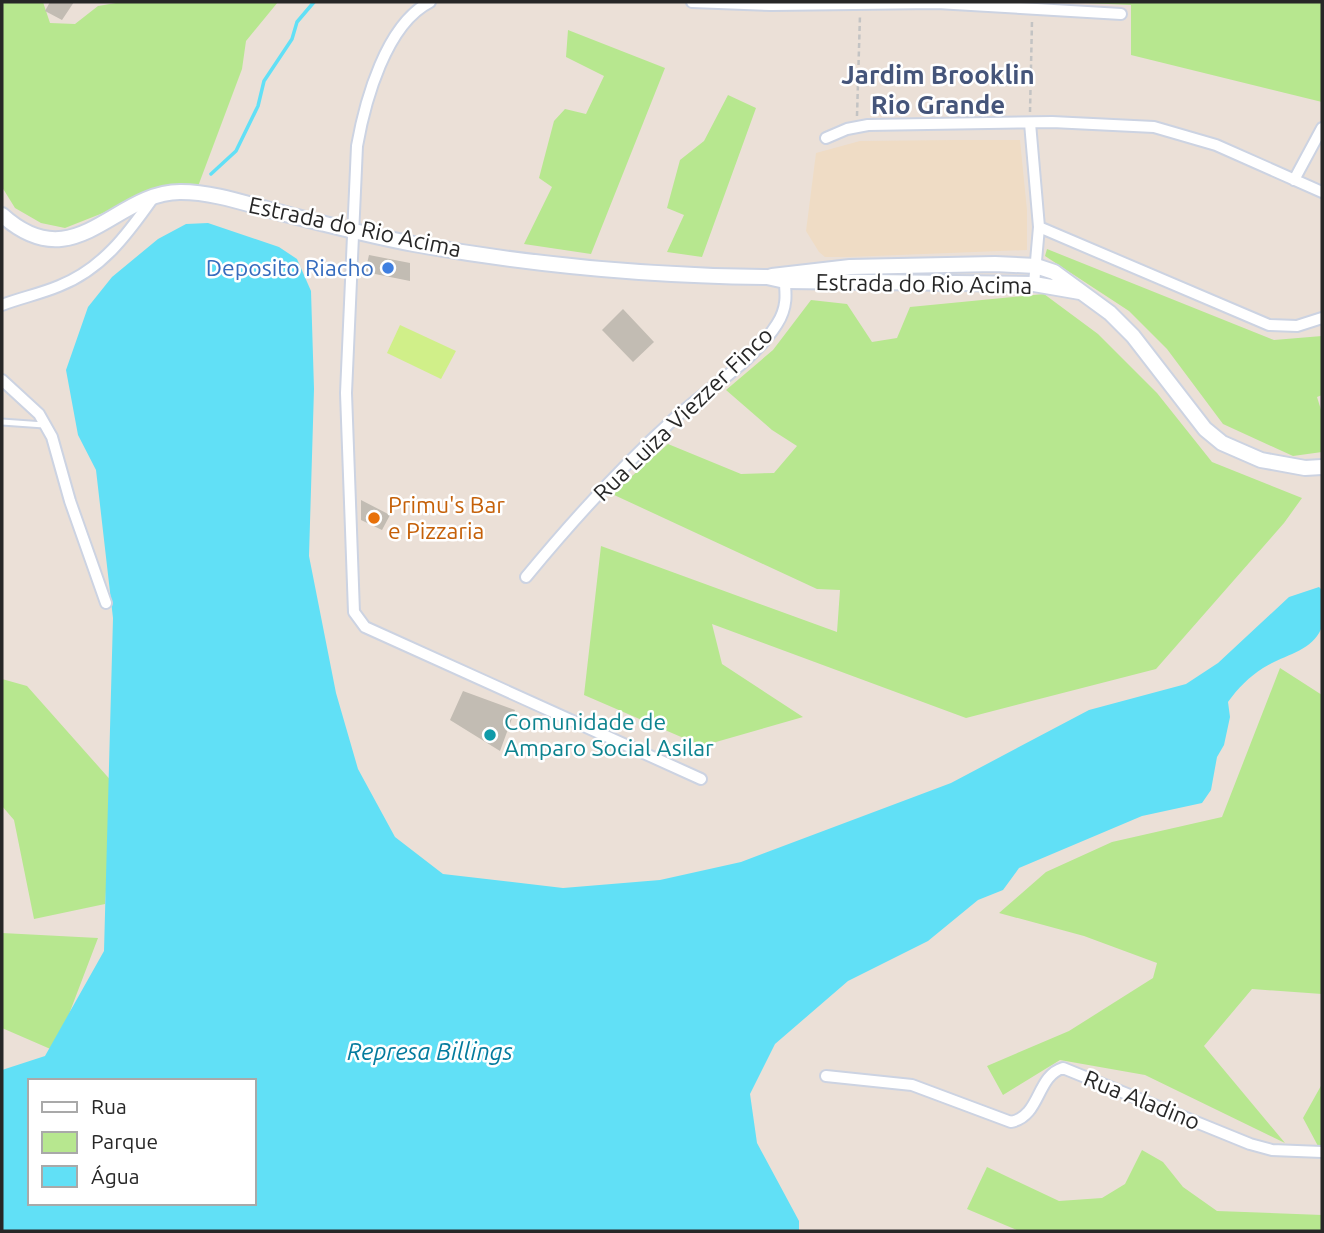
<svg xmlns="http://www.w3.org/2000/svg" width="1324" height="1233" font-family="Ubuntu,sans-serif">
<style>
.education{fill:#efdcc5}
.green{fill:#b7e78f}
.pitch{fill:#d0ef89}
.water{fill:#61e0f6;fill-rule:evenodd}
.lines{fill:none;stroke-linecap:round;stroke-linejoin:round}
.stream{stroke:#61e0f6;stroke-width:3.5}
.building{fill:#c2bcb3}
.service-casing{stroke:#ccd3e2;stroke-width:9}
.minor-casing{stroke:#ccd3e2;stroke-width:14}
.secondary-casing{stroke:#ccd3e2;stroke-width:18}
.path{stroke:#c3c3c3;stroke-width:2.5;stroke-dasharray:5 3.5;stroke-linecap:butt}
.service{stroke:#fff;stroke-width:5}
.minor{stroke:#fff;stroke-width:10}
.secondary{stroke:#fff;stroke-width:14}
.shop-dot{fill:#3f7fe0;stroke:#fff;stroke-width:2.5}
.food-dot{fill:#e8710a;stroke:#fff;stroke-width:2.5}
.culture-dot{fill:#0f9aa8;stroke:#fff;stroke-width:2.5}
.labels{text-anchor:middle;stroke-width:5;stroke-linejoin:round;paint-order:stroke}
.street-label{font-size:23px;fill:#272727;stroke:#fff}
.shop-label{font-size:23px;fill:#366cbe;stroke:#fff;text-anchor:end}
.food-label{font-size:23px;fill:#c56008;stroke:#fff;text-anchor:start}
.culture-label{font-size:23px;fill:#0d838f;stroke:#fff;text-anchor:start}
.water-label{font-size:24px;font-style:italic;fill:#047b9e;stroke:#fff}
.quarter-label{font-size:26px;font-weight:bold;fill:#45557a;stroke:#fff}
</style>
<rect width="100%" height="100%" fill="#ebe0d7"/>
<path class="education" d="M 955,140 L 1020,140 L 1027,210 L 1027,250 L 848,257 L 825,257 L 819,252 L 806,231 L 816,153 L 860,141 Z"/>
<path class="green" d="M 2,2 L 43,2 L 50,23 L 75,24 L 98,6 L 122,2 L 278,2 L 246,41 L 242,69 L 197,189 L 151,194 L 65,228 L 41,223 L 15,208 L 2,187 Z
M 1063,2 L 1322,2 L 1322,102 L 1131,55 L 1131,5 Z
M 568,30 L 665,68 L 591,254 L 524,244 L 552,187 L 539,178 L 554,121 L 565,109 L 586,114 L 604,76 L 566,57 Z
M 728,95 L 756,108 L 702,257 L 667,252 L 684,215 L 667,208 L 680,160 L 704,141 Z
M 1047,249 L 1274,340 L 1322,336 L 1322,395 L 1317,397 L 1322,413 L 1322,452 L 1293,456 L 1223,424 L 1167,349 L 1129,311 L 1045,256 Z
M 1044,294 L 1098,334 L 1157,393 L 1212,462 L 1302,498 L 1284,523 L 1156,669 L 966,718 L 712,624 L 722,664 L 803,717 L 702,746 L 584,695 L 601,546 L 837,632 L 840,590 L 817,589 L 612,494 L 668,444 L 741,474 L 774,473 L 797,446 L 772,430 L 726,390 L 773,350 L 811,300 L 847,304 L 872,342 L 897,338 L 910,307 Z
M 1280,668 L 1322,695 L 1322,994 L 1252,989 L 1204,1046 L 1285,1143 L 1145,1075 L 1060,1060 L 1003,1095 L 987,1066 L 1069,1031 L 1153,978 L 1157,963 L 1084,936 L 999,913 L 1046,872 L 1112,842 L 1222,817 Z
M 2,679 L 27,686 L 114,784 L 105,904 L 34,919 L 14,820 L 2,806 Z
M 2,933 L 98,938 L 55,1051 L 2,1028 Z
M 1322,1084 L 1322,1146 L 1318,1146 L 1303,1118 Z
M 1142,1150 L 1163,1162 L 1183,1187 L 1217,1211 L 1322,1215 L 1322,1231 L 1019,1231 L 967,1209 L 987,1167 L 1059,1201 L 1102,1198 L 1125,1184 Z"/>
<path class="pitch" d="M 400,325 L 456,351 L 441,379 L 387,353 Z"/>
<path class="water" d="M 208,223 L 279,247 L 297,259 L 311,291 L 314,389 L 309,556 L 336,693 L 358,769 L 395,837 L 443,874 L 563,888 L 660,880 L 741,862 L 951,783 L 1089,710 L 1186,684 L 1218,663 L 1289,597 L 1319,587 L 1322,590 C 1322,601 1324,619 1321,629 C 1311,652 1283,655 1263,668 C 1249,677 1238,688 1228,702 L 1230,717 L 1224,745 L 1217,757 L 1211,790 L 1202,803 L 1142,816 L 1019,868 L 1003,890 L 978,900 L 928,941 L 848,981 L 775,1044 L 750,1094 L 757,1143 L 799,1221 L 799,1231 L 2,1231 L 2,1070 L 45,1056 L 104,951 L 113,618 L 96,470 L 78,435 L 66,370 L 88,307 L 112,277 L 158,239 L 186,224 ZM 30,1081 L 254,1081 L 254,1203 L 30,1203 Z"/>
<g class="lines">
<path class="stream" d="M 211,174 L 236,151 L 258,106 L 264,81 L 292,39 L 297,22 L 314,2"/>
</g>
<path class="building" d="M 50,2 L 74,2 L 62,20 L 45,11 Z
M 369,255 L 410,263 L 410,281 L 365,272 Z
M 623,309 L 654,342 L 633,362 L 602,330 Z
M 361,500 L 390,515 L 382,530 L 361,520 Z
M 463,691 L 515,710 L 500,751 L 450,720 Z"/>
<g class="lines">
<g class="service-casing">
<path id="service" d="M 2,422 L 44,425"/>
</g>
<g class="minor-casing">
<path id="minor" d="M 430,2 C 386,24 365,101 357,146 L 346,393 L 354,612 L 365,627 L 701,779
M 692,2 L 771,5 L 937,3 L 1121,14
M 1030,123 L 1039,227 L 1034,284
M 826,138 L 847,129 L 868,125 L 1052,122 L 1154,127 L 1216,145 L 1322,192
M 1294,180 L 1322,128
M 1039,227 L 1269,325 L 1297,326 L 1322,318
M 2,305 C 20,298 40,294 59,286 C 102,269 127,235 153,198
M 2,380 L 39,414 L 52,437 L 70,501 L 106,603
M 526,577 C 573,520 621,467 675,418 C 708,388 753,362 777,324 C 788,307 786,293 784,274
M 826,1076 L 912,1085 L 1011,1122 C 1041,1116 1036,1076 1063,1068 L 1250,1144 L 1272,1150 L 1322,1152"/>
</g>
<g class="secondary-casing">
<path id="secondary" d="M 2,215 C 75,281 115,191 181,192 C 211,192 241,202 270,210 C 317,222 366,235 414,244 C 531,265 649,276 767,277 L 785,281 L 1034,284 L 1080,292
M 772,276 L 850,267 L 995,264 L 1036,266 L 1054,272 L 1110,313 L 1133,336 L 1205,429 L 1222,443 L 1261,460 L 1305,468 L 1322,467"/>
</g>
<path class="path" d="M 1030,112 L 1032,21
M 857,116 L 860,15"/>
<use href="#service" class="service"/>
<use href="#minor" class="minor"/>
<use href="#secondary" class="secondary"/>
</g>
<circle class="shop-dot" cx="388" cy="268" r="7"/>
<circle class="food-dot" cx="374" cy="518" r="7"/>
<circle class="culture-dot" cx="490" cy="735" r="7"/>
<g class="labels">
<g class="street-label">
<text transform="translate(355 227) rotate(12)" y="8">Estrada do Rio Acima</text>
<text transform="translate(924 284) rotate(1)" y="8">Estrada do Rio Acima</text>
<text transform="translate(683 414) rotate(-44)" y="8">Rua Luiza Viezzer Finco</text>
<text transform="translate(1142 1100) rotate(22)" y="8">Rua Aladino</text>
</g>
<g class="shop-label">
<text x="374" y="276">Deposito Riacho</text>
</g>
<g class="food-label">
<text x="388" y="513">Primu's Bar<tspan x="388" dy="26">e Pizzaria</tspan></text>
</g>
<g class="culture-label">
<text x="504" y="730">Comunidade de<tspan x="504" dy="26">Amparo Social Asilar</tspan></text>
</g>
<g class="water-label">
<text x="430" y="1060">Represa Billings</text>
</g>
<g class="quarter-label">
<text x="938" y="84">Jardim Brooklin<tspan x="938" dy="30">Rio Grande</tspan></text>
</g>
</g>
<rect width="1324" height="1233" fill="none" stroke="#272727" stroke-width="7"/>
<rect x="28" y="1079" width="228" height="126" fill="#ffffff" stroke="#a9a9a9" stroke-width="2"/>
<rect x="42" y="1102" width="35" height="10" fill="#ffffff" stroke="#a9a9a9" stroke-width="2"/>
<text x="91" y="1114" font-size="21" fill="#272727">Rua</text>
<rect x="42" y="1132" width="35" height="21" fill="#b7e78f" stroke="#a9a9a9" stroke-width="2"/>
<text x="91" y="1149" font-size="21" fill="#272727">Parque</text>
<rect x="42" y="1166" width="35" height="21" fill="#61e0f6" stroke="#a9a9a9" stroke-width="2"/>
<text x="91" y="1184" font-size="21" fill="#272727">Água</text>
</svg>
